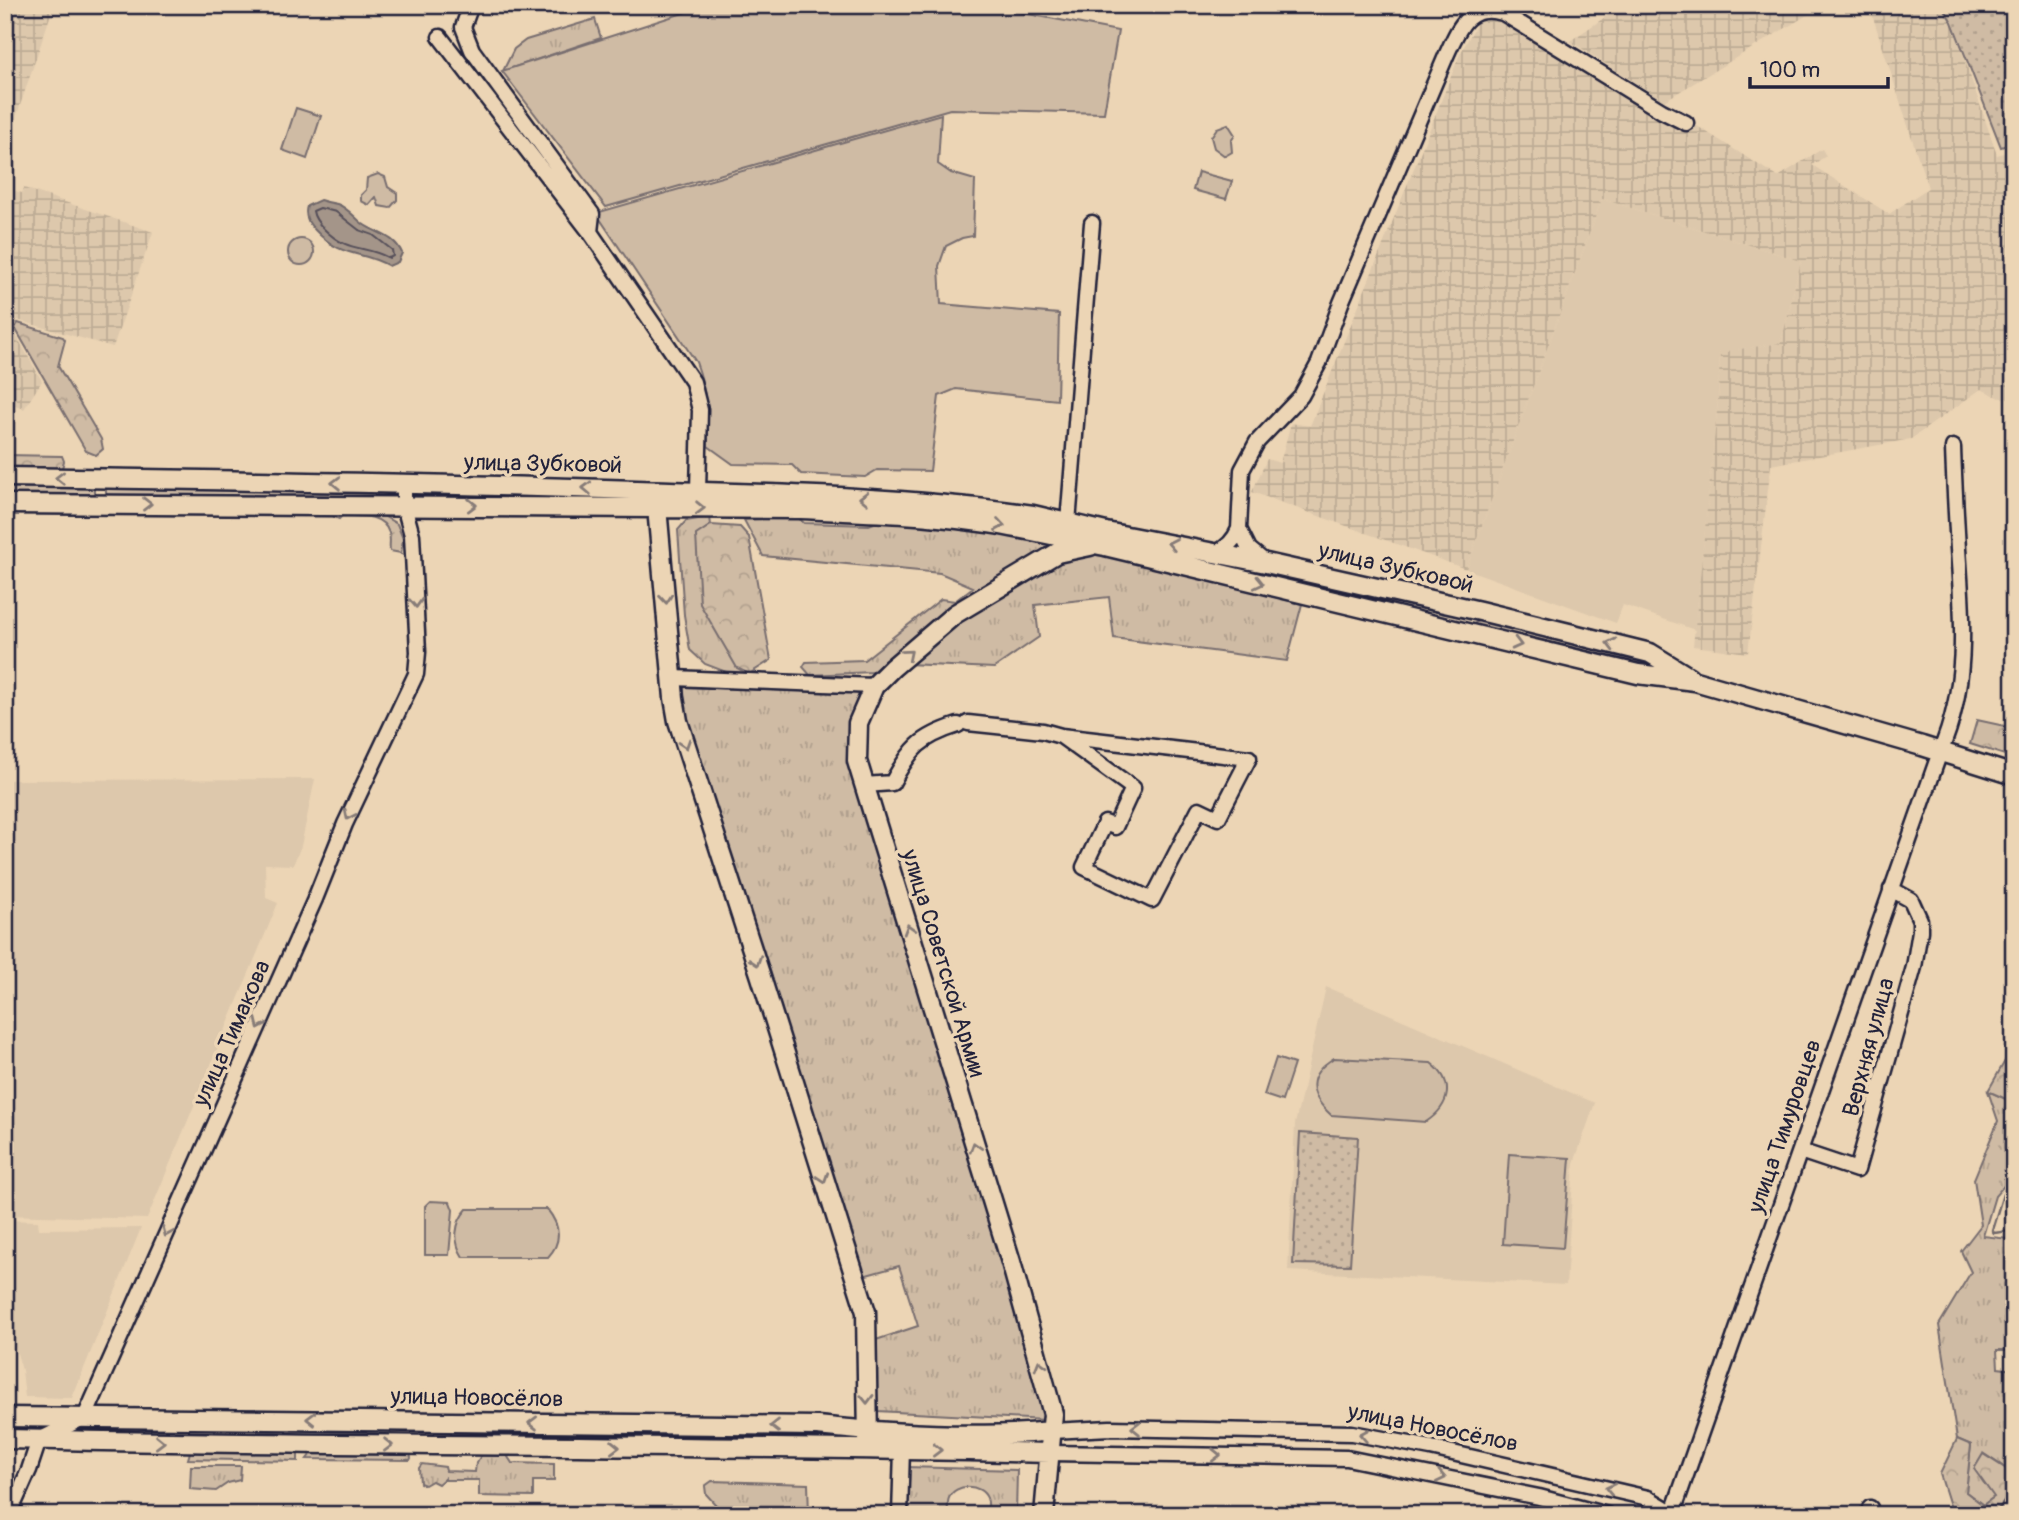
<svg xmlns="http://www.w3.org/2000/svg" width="2019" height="1520" font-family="Pangolin,sans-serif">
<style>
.built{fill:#ddc8ac}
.industrial{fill:url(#industrial-grid)}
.grass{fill:url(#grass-tufts);stroke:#786e70;stroke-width:2}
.forest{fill:url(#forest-crowns);stroke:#786e70;stroke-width:2}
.park{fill:#cfbba4;stroke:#786e70;stroke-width:2}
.garden{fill:url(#garden-dots);stroke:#786e70;stroke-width:2}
.water{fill:#a49589;stroke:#70676a;stroke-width:2}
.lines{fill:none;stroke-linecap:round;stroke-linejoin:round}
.shore{stroke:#56505a;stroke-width:2}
.stream{stroke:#70676a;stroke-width:2.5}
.minor-casing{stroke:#22223b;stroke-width:19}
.major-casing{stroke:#22223b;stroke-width:23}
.minor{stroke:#ecd5b5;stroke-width:14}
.major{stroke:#ecd5b5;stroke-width:18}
.oneway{stroke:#877c78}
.labels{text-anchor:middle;stroke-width:7;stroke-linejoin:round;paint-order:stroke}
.street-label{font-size:23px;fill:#22223b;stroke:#ecd5b5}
</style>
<defs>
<pattern id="industrial-grid" width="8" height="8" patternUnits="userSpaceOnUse" patternTransform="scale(1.75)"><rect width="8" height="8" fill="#ddc8ac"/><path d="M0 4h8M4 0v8" fill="none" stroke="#bdac95"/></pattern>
<pattern id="grass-tufts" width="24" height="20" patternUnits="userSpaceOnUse" patternTransform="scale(1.75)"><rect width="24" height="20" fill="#cfbba4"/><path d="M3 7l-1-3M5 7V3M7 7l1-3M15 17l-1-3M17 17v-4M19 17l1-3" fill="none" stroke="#b1a08e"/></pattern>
<pattern id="forest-crowns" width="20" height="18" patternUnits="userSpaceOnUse" patternTransform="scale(1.75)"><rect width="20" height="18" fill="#cfbba4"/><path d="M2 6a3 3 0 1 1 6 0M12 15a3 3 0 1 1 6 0" fill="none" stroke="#b1a08e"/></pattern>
<pattern id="garden-dots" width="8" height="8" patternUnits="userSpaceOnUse" patternTransform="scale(1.75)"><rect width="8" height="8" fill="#cfbba4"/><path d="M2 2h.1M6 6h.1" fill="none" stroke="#b1a08e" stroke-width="1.8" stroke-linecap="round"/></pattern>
</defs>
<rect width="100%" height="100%" fill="#ecd5b5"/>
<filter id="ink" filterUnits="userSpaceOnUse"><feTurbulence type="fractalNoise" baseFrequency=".0143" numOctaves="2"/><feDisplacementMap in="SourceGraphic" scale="14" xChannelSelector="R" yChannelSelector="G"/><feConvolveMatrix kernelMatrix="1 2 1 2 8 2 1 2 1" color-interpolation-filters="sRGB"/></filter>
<g filter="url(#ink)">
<path class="built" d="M 1602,199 L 1801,261 L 1781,343 L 1720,353 L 1718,401 L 1695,630 L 1623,605 L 1616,623 L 1466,569 Z
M 315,779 L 301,846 L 293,865 L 265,864 L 266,898 L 278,903 L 147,1219 L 5,1215 L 5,780 Z
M 1326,987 L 1595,1103 L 1574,1163 L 1566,1285 L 1288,1271 L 1295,1124 Z
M 5,1220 L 38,1221 L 39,1229 L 141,1228 L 72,1398 L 25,1397 L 22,1370 L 13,1340 L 13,1332 L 9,1332 L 9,1312 L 5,1312 Z"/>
<path class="industrial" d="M 5,5 L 54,5 L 5,150 Z
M 1487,5 L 1521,5 L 1518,13 L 1778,177 L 1822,149 L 1826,156 L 1812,165 L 1889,214 L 1928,188 L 1869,5 L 1941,5 L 1952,22 L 1997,155 L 2014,150 L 2014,398 L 2000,398 L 1981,389 L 1911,439 L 1771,465 L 1748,653 L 1693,646 L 1718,401 L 1720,352 L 1781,343 L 1801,261 L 1602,199 L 1466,569 L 1252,492 L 1267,459 L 1280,463 L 1291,423 L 1310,426 L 1460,54 Z
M 1623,5 L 1824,5 L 1664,101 L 1570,41 Z
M 5,188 L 22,193 L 24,188 L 153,232 L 113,347 L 17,320 L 17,323 L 11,326 L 42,381 L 24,409 L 15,405 L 5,424 Z"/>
<path class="grass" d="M 595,19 L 601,38 L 503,71 L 514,49 L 526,40 Z
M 5,481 L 94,485 L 94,496 L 5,499 Z
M 106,486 L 377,490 L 377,499 L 106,496 Z
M 422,492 L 620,497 L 620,500 L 418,499 Z
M 378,513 L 397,524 L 403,539 L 401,553 L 390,551 C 389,545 391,539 389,533 C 383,513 359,516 342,516 L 339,519 L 334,517 L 335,514 Z
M 710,517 L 711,525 L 696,536 L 737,667 L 749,674 L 726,672 L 705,664 L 690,650 L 684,615 L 678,530 L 686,521 Z
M 797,517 L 804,523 L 869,525 L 882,520 L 1033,536 L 1053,548 L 950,609 L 872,672 L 810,675 L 803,667 L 806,662 L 864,660 L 941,599 L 955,601 L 973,587 L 940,573 L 763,556 L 744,520 Z
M 1097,551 L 1302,604 L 1287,661 L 1114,638 L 1109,597 L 1035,605 L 1039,637 L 994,668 L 908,664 L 959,621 L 1060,561 Z
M 1482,618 L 1640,659 L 1639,666 L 1479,631 L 1475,623 Z
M 682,687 L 863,693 L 851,721 L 1049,1413 L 1047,1420 L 877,1411 L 876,1340 L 918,1326 L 899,1266 L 863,1276 L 682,716 Z
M 1988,1091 L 2006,1099 L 2014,1091 L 2014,1174 L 1995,1196 L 1983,1236 L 2008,1239 L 2014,1234 L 2014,1350 L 1997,1350 L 1998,1368 L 2014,1370 L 2014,1396 L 2011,1402 C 2017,1417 2016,1437 2009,1451 L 2014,1468 L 2010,1471 L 1984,1454 L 1994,1497 L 1983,1505 L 1966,1492 L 1971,1445 L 1957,1439 L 1939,1325 L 1971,1272 L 1961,1251 L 1981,1225 L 1974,1179 L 1998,1121 Z
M 96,1427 L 804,1434 L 803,1444 L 97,1435 Z
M 191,1449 L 294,1451 L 298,1455 L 298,1461 L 188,1459 Z
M 314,1450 L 410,1452 L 411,1458 L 410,1460 L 307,1459 Z
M 485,1450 L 504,1451 L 512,1463 L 554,1464 L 554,1481 L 533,1481 L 533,1497 L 479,1496 L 479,1480 L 445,1480 L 445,1478 L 438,1484 L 432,1481 L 425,1485 L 420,1483 L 419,1468 L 422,1464 L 445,1467 L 446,1471 L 475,1472 L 476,1463 Z
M 191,1466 L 241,1466 L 240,1480 L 228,1483 L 216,1491 L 190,1489 Z
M 906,1467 L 1017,1470 L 1016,1515 L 988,1515 C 988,1509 989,1503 987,1498 C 981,1483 955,1483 949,1498 C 947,1502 948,1510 948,1515 L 905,1515 Z
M 712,1481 L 808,1484 L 809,1515 L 725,1515 L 706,1494 L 705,1486 Z"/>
<path class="forest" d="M 18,323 L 63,337 L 65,340 L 58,366 L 101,439 L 103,449 L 96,455 L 86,451 L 15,328 Z
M 5,455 L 62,456 L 64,461 L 62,468 L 5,468 Z
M 711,525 L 740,527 L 749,537 L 771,660 L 749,674 L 737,668 L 700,604 L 696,535 Z
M 1977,720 L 2014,728 L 2014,758 L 1970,744 Z
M 2014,1045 L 2014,1091 L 2006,1099 L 1988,1091 Z
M 1957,1439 L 1971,1445 L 1966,1492 L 1983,1505 L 1994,1497 L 1974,1469 L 1983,1454 L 2014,1474 L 2014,1515 L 1953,1515 L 1940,1474 Z"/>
<path class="park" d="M 708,5 L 981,5 L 1118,31 L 1104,113 L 950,109 L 606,207 L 502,71 Z
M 296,108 L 321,116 L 307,159 L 282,150 Z
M 941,114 L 938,164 L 951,173 L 975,180 L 973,236 L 962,238 L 946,246 L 939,266 L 941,304 L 1059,314 L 1057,400 L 956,389 L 939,396 L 930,471 L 877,470 L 865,477 L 801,474 L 792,465 L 733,464 L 708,446 C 708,417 707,391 696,362 L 596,213 Z
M 1228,124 L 1235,135 L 1231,141 L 1232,152 L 1225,156 L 1214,148 L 1211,137 L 1217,128 Z
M 1198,172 L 1232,181 L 1226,199 L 1193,190 Z
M 378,174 L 385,177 L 388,187 L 397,193 L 397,200 L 390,208 L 379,206 L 376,197 L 369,205 L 361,201 L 361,195 L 366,190 L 367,178 Z
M288 252a13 13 0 1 1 26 0a13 13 0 1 1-26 0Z
M 1276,1058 L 1294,1064 L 1282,1101 L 1264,1095 Z
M 1334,1058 L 1431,1063 C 1455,1082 1451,1105 1426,1122 L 1331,1115 C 1308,1094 1306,1075 1334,1058 Z
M 1509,1154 L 1570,1158 L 1563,1248 L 1503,1244 Z
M 430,1201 L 450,1202 L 453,1210 L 449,1255 L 425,1255 L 425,1206 Z
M 467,1209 L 547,1209 C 560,1225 563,1241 548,1257 L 463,1257 C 453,1242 454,1223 467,1209 Z"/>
<path class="garden" d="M 1941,5 L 2014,5 L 2014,143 L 2001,147 L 1952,22 Z
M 1300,1133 L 1358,1137 L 1350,1265 L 1293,1264 Z"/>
<path class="water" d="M 320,200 C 326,202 331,203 337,204 C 347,207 355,218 363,224 C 377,234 394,235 402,253 L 398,262 L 389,266 C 360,249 343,260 315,230 C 308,223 304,216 307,206 Z"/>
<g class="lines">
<path class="shore" d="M 320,208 L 336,212 L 359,230 L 373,235 L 392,250 L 393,256 L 389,258 C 364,244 349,254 324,229 C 318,223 314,218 313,211 Z"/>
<path class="stream" d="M 2014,1182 L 2003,1194 L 1992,1230 L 1994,1233 L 2009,1231 L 2014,1228
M 1994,1515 L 2013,1490 L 2014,1480"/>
<g class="minor-casing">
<path id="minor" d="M 471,5 L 463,27 L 472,50 L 592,214 L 590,232
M 440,37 L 590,232 L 693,382 L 700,410 L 698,491
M 1068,523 L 1092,223
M 1216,553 C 1227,548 1234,541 1239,529
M 1265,562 L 1249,549 L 1239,529 L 1242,470 L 1257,442 L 1301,396 L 1319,363 L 1341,303 L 1446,56 C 1458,30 1467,2 1503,13 L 1662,111 L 1686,123
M 674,678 L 874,686
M 968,723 L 1043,731 L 1061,736 L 1249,758 L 1218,818 L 1199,809 L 1152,900 L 1084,867 L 1105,823 L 1115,827 L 1133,788 L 1061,736
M 865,785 L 892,783 C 911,748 920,737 958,725
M 1800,1151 L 1857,1170 L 1914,967 L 1920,931 L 1920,920 L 1911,900 L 1891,889
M 1052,1431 L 1110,1428 L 1352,1433 L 1431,1448 L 1648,1498 L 1673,1513
M 1050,1453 L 1347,1458 L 1539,1497 L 1607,1515
M 9,1515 L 29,1470 L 39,1440 L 85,1417 L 315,899 L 345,824 L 416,674 L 418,652 L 412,535 L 404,506 L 404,484
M 900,1515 L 902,1449
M 1672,1515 L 1940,752 C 1969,686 1963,619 1958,549 C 1956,515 1954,481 1953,447
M 1869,1515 L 1870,1508"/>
</g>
<g class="major-casing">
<path id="major" d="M 5,477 C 216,480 426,483 636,490 C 770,494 900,496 1033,515 L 1106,532 L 1266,563 L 1480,611 L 1650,653 L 1689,677
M 656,496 L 674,698 L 678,721 L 761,977 L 866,1312 L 868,1441
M 5,504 L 801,509 C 859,512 916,513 973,521 C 1018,526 1061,538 1105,546 L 1638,674 L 1695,681 L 1922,746 L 2014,775
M 5,1417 L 817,1426 C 894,1434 975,1439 1052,1431
M 5,1439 C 353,1447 702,1444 1050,1453
M 1044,1515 L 1053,1414 L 1011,1262 L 857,761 L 858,723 L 874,686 L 892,668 L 955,614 L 1057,553 L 1090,546"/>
</g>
<use href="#minor" class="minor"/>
<use href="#major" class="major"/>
</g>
<defs><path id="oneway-chevron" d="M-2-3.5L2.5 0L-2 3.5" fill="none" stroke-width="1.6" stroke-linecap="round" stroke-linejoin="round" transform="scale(1.75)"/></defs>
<g class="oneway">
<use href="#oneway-chevron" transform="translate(60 478) rotate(-179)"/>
<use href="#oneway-chevron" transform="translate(336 483) rotate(-179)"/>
<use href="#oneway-chevron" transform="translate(587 488) rotate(-178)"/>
<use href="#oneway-chevron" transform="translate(864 498) rotate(-178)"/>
<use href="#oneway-chevron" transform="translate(147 504)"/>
<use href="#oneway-chevron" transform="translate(472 505) rotate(1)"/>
<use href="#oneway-chevron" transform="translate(700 508) rotate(1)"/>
<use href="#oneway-chevron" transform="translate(1000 525) rotate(9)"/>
<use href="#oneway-chevron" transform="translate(1172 544) rotate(-169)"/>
<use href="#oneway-chevron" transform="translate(1259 583) rotate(13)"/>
<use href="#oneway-chevron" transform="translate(666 599) rotate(84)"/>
<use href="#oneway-chevron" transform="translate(416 603) rotate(87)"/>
<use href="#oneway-chevron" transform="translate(1517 644) rotate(14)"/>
<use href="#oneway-chevron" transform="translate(1611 644) rotate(-166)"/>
<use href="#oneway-chevron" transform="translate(908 654) rotate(-40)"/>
<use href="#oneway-chevron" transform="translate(685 744) rotate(72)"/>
<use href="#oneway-chevron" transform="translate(349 815) rotate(116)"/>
<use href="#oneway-chevron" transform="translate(909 929) rotate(-107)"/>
<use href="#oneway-chevron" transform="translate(756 961) rotate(72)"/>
<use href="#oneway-chevron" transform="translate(260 1024) rotate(114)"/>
<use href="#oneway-chevron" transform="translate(975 1147) rotate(-107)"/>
<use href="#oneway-chevron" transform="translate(823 1178) rotate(72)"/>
<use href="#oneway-chevron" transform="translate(167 1232) rotate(114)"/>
<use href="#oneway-chevron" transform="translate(1040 1365) rotate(-106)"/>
<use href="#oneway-chevron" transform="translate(867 1399) rotate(89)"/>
<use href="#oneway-chevron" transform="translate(311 1419) rotate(-179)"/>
<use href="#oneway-chevron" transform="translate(533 1423) rotate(-179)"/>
<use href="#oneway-chevron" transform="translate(775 1426) rotate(-180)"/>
<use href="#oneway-chevron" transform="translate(1136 1428) rotate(-179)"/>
<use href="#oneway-chevron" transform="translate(1364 1435) rotate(-170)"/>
<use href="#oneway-chevron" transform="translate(160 1442) rotate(1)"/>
<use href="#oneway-chevron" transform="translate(388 1445) rotate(1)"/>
<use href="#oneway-chevron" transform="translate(615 1447) rotate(1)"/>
<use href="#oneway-chevron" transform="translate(937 1450) rotate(1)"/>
<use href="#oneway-chevron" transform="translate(1216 1455) rotate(1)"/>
<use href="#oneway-chevron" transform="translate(1441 1477) rotate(12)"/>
<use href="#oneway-chevron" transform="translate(1610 1489) rotate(-167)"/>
</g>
</g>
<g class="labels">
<g class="street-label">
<text transform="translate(543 463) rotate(1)" y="8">улица Зубковой</text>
<text transform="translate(1396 567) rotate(13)" y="8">улица Зубковой</text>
<text transform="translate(944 963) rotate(73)" y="8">улица Советской Армии</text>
<text transform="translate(231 1033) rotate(-66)" y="8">улица Тимакова</text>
<text transform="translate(1868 1047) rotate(-75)" y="8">Верхняя улица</text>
<text transform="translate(1784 1126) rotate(-71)" y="8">улица Тимуровцев</text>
<text transform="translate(477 1397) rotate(1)" y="8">улица Новосёлов</text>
<text transform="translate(1433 1427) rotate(11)" y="8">улица Новосёлов</text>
</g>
</g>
<rect width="2019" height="1520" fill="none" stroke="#ecd5b5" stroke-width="28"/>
<rect x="14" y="14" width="1991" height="1492" fill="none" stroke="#22223b" stroke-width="2.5" filter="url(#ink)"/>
<path d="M1750 77v10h138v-10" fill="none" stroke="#22223b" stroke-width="3.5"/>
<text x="1760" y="77" font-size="21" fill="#22223b" stroke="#ecd5b5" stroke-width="5" paint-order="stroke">100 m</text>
</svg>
